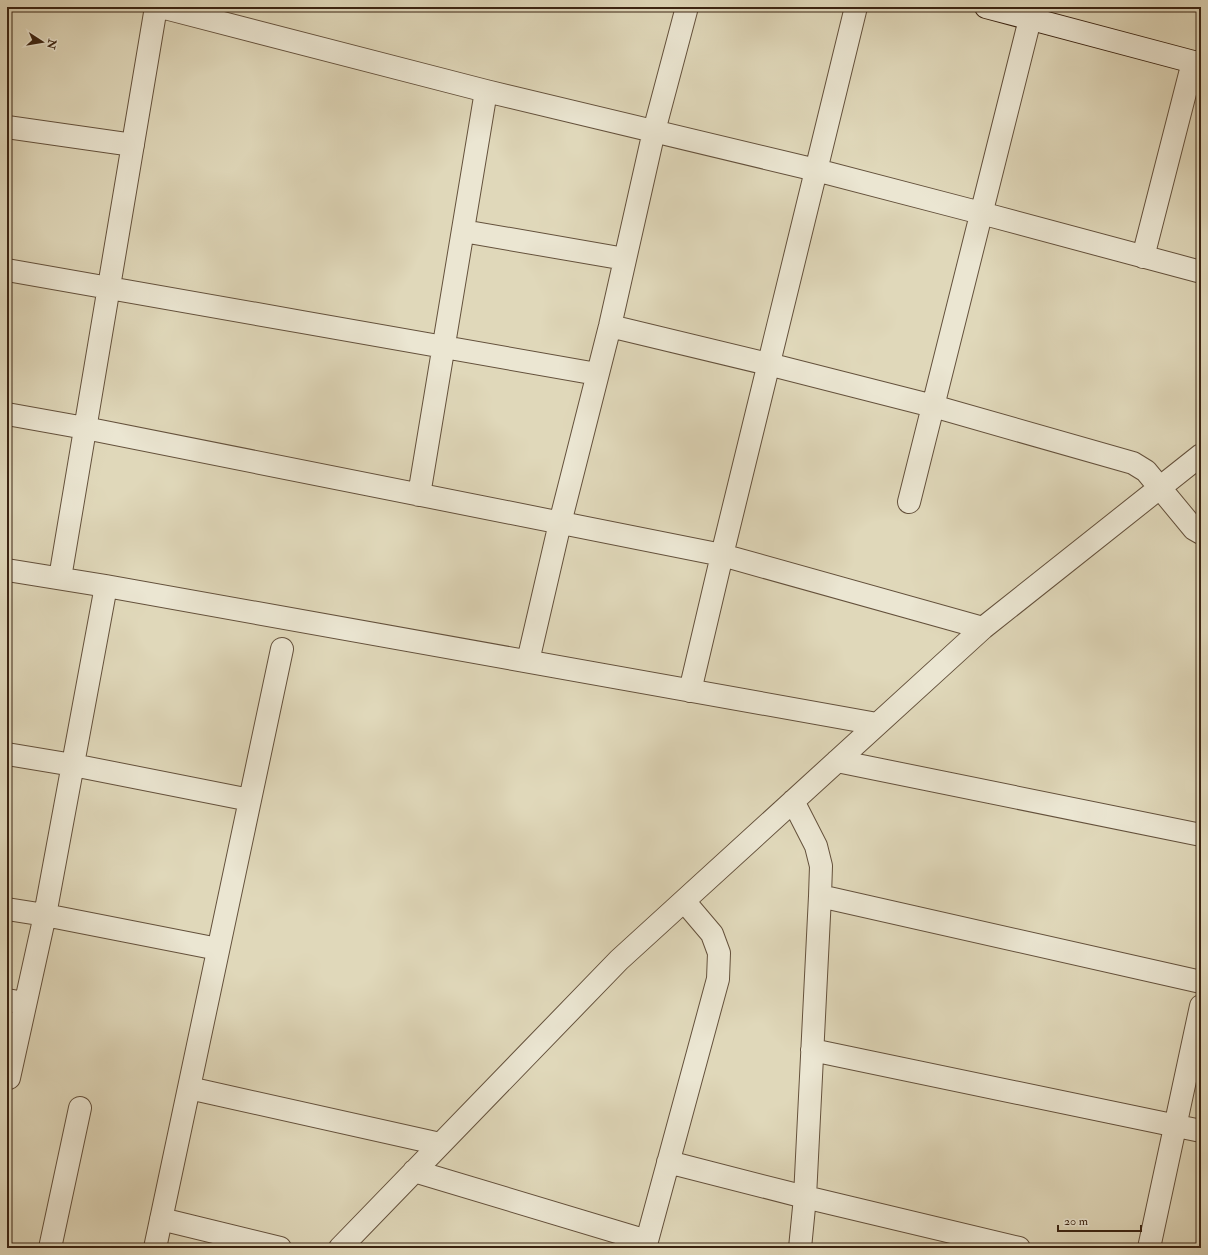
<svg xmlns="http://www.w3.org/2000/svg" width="1208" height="1255" font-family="'IM FELL Double Pica',serif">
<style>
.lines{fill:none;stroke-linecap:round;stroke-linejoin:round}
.street-casing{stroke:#64513c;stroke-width:24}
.secondary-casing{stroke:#3b2412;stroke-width:24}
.street{stroke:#ebe6d2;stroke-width:22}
.secondary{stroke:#ebe6d2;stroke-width:22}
</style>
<rect width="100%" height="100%" fill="#e0d8ba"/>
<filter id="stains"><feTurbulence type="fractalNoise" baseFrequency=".005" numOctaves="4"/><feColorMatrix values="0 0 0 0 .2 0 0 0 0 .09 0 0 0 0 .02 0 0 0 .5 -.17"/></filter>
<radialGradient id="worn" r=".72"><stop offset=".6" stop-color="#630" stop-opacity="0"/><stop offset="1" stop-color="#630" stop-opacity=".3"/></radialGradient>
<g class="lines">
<g class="street-casing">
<path id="street" d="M 161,7 L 486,91 L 816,170 L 981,213 L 1201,272
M 7,127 L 133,145
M 463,231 L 625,259
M 1143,257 L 1193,62
M 7,270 C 204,303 400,341 597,374
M 610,326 L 768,364 L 933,406 L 1133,463 L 1146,471 L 1194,529 L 1201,533
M 7,414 L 85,428 L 722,555 L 983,628
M 419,495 L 486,91
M 909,502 L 1030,19
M 7,570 L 106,586 L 877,724
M 60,578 L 156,7
M 528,661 L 560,523 L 610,326 L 654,131 L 687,7
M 690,691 L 722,555 L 856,7
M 7,754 L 73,765 L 250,800
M 837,761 L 1201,835
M 793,801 L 816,846 L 821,866 L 820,896 L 805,1197 L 800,1248
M 820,896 L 1201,982
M 7,909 L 45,915 L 218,949
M 7,1000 L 25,1003
M 812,1050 L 1201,1131
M 9,1078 L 45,915 L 106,586
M 189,1088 L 440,1144
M 668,1162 L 805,1197 L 1019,1248
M 414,1171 L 647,1241
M 161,1219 L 280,1248
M 50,1248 L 80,1108
M 155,1248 L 282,649
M 340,1248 L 619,960 L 983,628 L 1201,455
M 645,1248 L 718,979 L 719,953 L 712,934 L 684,901
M 1149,1248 L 1201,1006"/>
</g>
<g class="secondary-casing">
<path id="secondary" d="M 986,7 L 1201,64"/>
</g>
<use href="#street" class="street"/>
<use href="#secondary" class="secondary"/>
</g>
<rect width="1208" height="1255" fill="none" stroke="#e0d8ba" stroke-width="24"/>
<rect x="8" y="8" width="1192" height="1239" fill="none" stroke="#3b2412" stroke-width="2"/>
<rect x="12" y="12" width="1184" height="1231" fill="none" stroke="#3b2412"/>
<g transform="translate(42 42) rotate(102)" stroke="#ebe6d2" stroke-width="3" paint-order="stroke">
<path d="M0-3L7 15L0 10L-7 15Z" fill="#3b2412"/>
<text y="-6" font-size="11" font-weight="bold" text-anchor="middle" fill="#3b2412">N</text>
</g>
<path d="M1058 1225v6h83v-6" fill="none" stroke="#3b2412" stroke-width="2"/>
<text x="1064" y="1225" font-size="12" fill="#3b2412" stroke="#ebe6d2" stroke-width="3" paint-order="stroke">20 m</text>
<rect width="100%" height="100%" filter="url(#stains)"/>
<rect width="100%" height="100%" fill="url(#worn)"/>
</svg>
